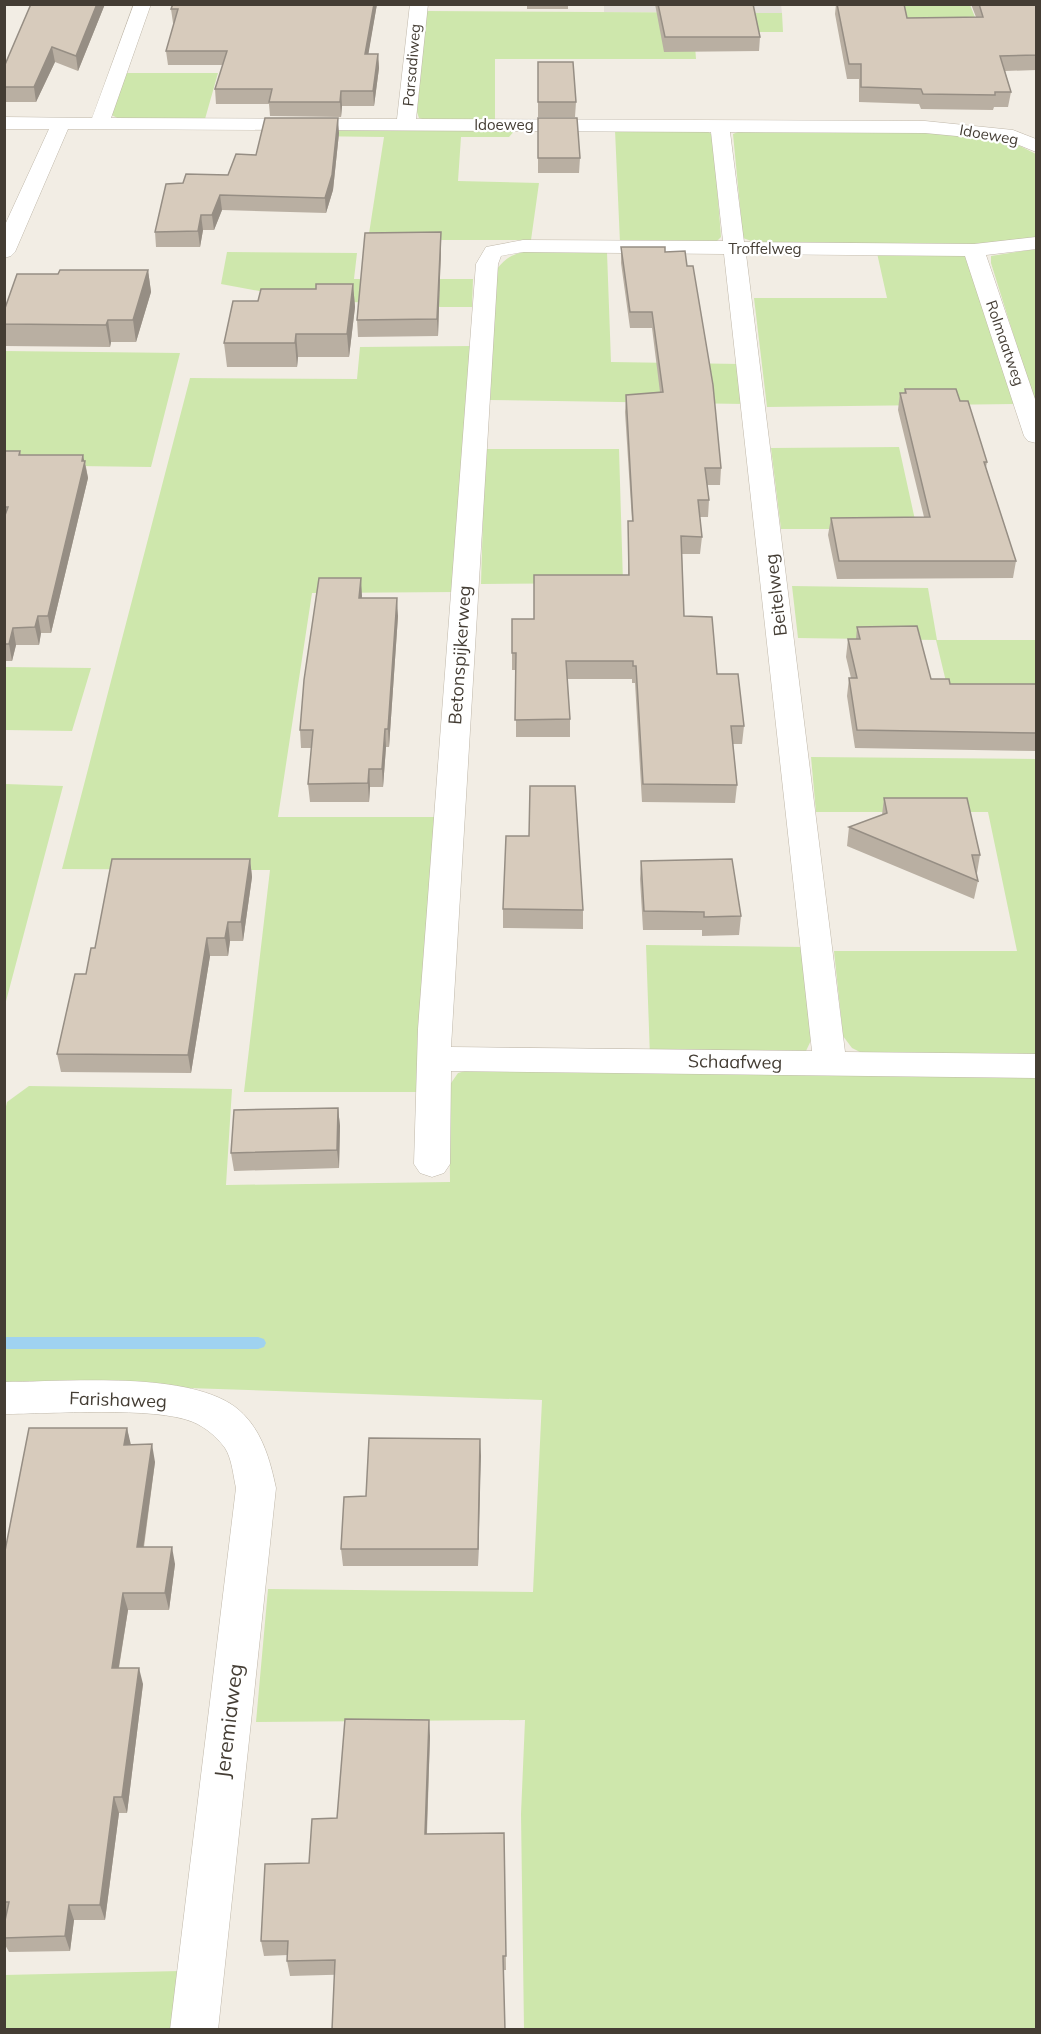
<svg xmlns="http://www.w3.org/2000/svg" width="1041" height="2034" font-family="Mulish,sans-serif">
<style>
.industrial{fill:#e4dfd9}
.green{fill:#cee7ac}
.lines{fill:none;stroke-linecap:round;stroke-linejoin:round}
.stream{fill:#9fd2f0;fill-rule:evenodd}
.street-casing{stroke:#c0b8aa;stroke-width:1}
.street{fill:#fff;fill-rule:evenodd}
.wall{fill:#b9afa2}
.shaded-wall{fill:#968e84}
.building{fill:#d7cbbc;stroke:#968e84;stroke-width:1.5}
.labels{text-anchor:middle;stroke-width:4.5;stroke-linejoin:round;paint-order:stroke}
.far-street-label{font-size:15px;fill:#443d34;stroke:#fff}
.street-label{font-size:18px;fill:#443d34;stroke:#fff}
.near-street-label{font-size:21px;fill:#443d34;stroke:#fff}
</style>
<rect width="100%" height="100%" fill="#f2ede4"/>
<path class="industrial" d="M 781,4 L 782,13 L 604,12 L 604,5 Z"/>
<path class="green" d="M 904,5 L 970,5 L 980,29 L 909,29 Z
M 427,11 L 782,13 L 783,32 L 694,32 L 696,59 L 495,59 L 495,122 L 429,121 L 419,118 L 417,112 Z
M 126,73 L 218,73 L 205,119 L 119,119 L 110,114 Z
M 307,128 L 516,129 L 509,137 L 461,137 L 458,181 L 539,183 L 531,240 L 368,240 L 384,137 L 305,136 Z
M 615,130 L 705,130 L 713,135 L 721,237 L 716,242 L 620,243 Z
M 743,130 L 942,132 L 1006,139 L 1036,154 L 1036,240 L 984,247 L 757,243 L 743,238 L 733,134 Z
M 1036,249 L 1036,407 L 991,263 L 991,256 Z
M 531,251 L 607,252 L 611,362 L 741,364 L 744,404 L 490,400 L 497,269 C 507,256 515,253 531,251 Z
M 227,252 L 357,253 L 354,279 L 473,279 L 472,307 L 364,307 L 364,302 L 324,303 L 221,284 Z
M 877,253 L 951,254 L 972,257 L 1015,404 L 767,407 L 754,298 L 887,298 Z
M 471,346 L 457,592 L 312,593 L 278,817 L 440,817 L 422,1092 L 244,1092 L 270,870 L 62,869 L 190,378 L 357,379 L 360,347 Z
M 5,351 L 180,353 L 151,467 L 5,465 Z
M 899,447 L 917,529 L 781,529 L 771,448 Z
M 485,449 L 619,449 L 623,583 L 481,584 Z
M 792,586 L 928,588 L 937,640 L 1036,640 L 1036,690 L 948,690 L 936,640 L 798,638 Z
M 5,667 L 91,668 L 72,731 L 5,730 Z
M 811,757 L 1036,759 L 1036,1058 L 868,1056 L 852,1048 L 843,1036 L 834,951 L 1017,951 L 988,812 L 816,812 Z
M 5,784 L 63,786 L 5,1005 L 4,784 Z
M 646,945 L 804,947 L 814,1034 L 806,1051 L 650,1057 Z
M 476,1068 L 1036,1077 L 1036,2029 L 524,2029 L 521,1814 L 525,1720 L 256,1722 L 268,1589 L 533,1592 L 542,1400 L 188,1388 L 5,1389 L 5,1111 L 7,1102 L 29,1086 L 232,1089 L 226,1185 L 450,1182 L 449,1086 L 458,1073 Z
M 180,1971 L 173,2029 L 5,2029 L 4,1975 Z"/>
<g class="lines">
<path class="stream" d="M 4,1337 L 258,1337 L 264,1339 L 266,1343 L 264,1347 L 258,1349 L 4,1349 Z"/>
<g class="street-casing">
<path id="street" d="M 134,4 L 151,4 L 111,118 L 397,119 L 410,4 L 428,4 L 416,119 L 925,121 L 1013,130 L 1036,139 L 1036,152 L 1009,141 L 925,133 L 730,132 L 744,242 L 974,244 L 1036,237 L 1036,249 L 986,255 L 1036,402 L 1036,443 L 1028,441 L 1024,436 L 965,256 L 746,254 L 845,1052 L 1036,1054 L 1036,1078 L 451,1071 L 450,1164 L 444,1173 L 432,1177 L 420,1173 L 414,1164 L 418,1029 L 476,264 L 486,247 L 523,240 L 723,241 L 711,132 L 68,129 L 15,252 L 11,256 L 4,258 L 4,227 L 49,129 L 4,129 L 4,117 L 92,118 ZM 523,252 L 724,254 L 812,1051 L 451,1047 L 498,264 L 501,256 Z
M 4,1382 C 65,1382 193,1370 239,1410 C 262,1430 270,1460 276,1488 L 218,2030 L 170,2030 L 236,1488 C 233,1475 232,1459 225,1448 C 217,1437 205,1427 193,1422 C 155,1406 49,1414 4,1414 Z"/>
</g>
<use href="#street" class="street"/>
</g>
<path class="wall" d="M 31,4 L 105,4 L 78,71 L 55,62 L 36,102 L 4,102 L 4,67 Z
M 377,4 L 368,54 L 378,54 L 379,68 L 374,106 L 342,106 L 341,117 L 270,116 L 269,104 L 216,104 L 215,89 L 223,65 L 168,65 L 166,51 L 174,23 L 173,23 L 171,9 Z
M 527,4 L 577,4 L 577,5 L 568,5 L 568,9 L 527,9 Z
M 655,4 L 753,4 L 760,37 L 759,51 L 664,52 Z
M 836,4 L 904,4 L 907,18 L 976,17 L 971,4 L 1036,4 L 1036,70 L 1005,71 L 1011,92 L 1008,107 L 994,107 L 993,110 L 921,109 L 919,104 L 859,102 L 859,79 L 847,79 L 835,14 Z
M 538,62 L 576,102 L 575,117 L 538,117 Z
M 538,118 L 580,158 L 579,173 L 538,173 Z
M 339,133 L 333,190 L 326,213 L 222,210 L 214,230 L 203,230 L 200,247 L 156,247 L 155,232 L 183,183 L 228,175 L 256,155 Z
M 621,247 L 665,252 L 721,468 L 720,485 L 707,485 L 709,500 L 708,517 L 700,517 L 702,537 L 700,554 L 682,554 L 684,616 L 717,674 L 744,726 L 742,744 L 733,744 L 737,785 L 735,803 L 642,802 L 635,683 L 632,683 L 632,679 L 567,679 L 570,719 L 570,737 L 516,737 L 516,670 L 512,670 L 512,619 L 534,619 L 628,575 L 628,521 L 632,521 L 625,412 L 626,395 L 660,392 L 652,328 L 630,328 L 621,263 Z
M 441,248 L 438,336 L 358,337 L 357,320 Z
M 148,270 L 151,292 L 136,342 L 111,342 L 110,347 L 4,346 L 4,311 L 58,274 Z
M 353,284 L 355,307 L 349,357 L 298,357 L 297,367 L 227,367 L 224,343 L 258,301 L 316,289 Z
M 905,389 L 960,401 L 987,462 L 986,468 L 1016,561 L 1013,578 L 837,579 L 828,535 L 831,518 L 924,517 L 898,410 L 900,393 L 904,393 Z
M 4,451 L 20,451 L 21,455 L 85,461 L 88,478 L 51,633 L 41,633 L 39,645 L 16,645 L 12,661 L 4,661 Z
M 362,596 L 362,598 L 398,616 L 389,747 L 386,747 L 383,787 L 370,787 L 369,802 L 310,802 L 308,784 L 312,748 L 301,748 L 300,730 Z
M 857,627 L 931,679 L 950,684 L 1036,684 L 1036,751 L 855,748 L 847,696 L 849,678 L 851,678 L 846,657 L 848,639 L 856,639 Z
M 884,798 L 980,855 L 977,873 L 976,873 L 978,881 L 974,899 L 847,846 L 849,827 L 882,815 Z
M 250,859 L 252,877 L 243,941 L 230,941 L 228,956 L 210,956 L 191,1073 L 61,1072 L 57,1054 L 86,974 Z
M 641,861 L 741,916 L 739,935 L 702,936 L 702,930 L 643,930 L 640,879 Z
M 503,909 L 583,910 L 583,929 L 503,928 Z
M 338,1108 L 340,1126 L 339,1168 L 234,1171 L 231,1153 Z
M 127,1428 L 130,1445 L 155,1462 L 144,1547 L 175,1564 L 169,1610 L 128,1610 L 119,1668 L 143,1684 L 127,1813 L 119,1813 L 105,1920 L 74,1920 L 70,1951 L 9,1952 L 4,1943 L 4,1925 L 6,1917 L 4,1917 L 4,1556 Z
M 480,1439 L 478,1566 L 343,1566 L 341,1549 Z
M 430,1736 L 427,1834 L 504,1833 L 506,1970 L 290,1976 L 287,1961 L 288,1955 L 264,1956 L 261,1941 L 337,1818 Z"/>
<path class="shaded-wall" d="M 97,4 L 105,4 L 78,71 L 76,56 Z
M 374,4 L 377,4 L 366,68 L 365,54 Z
M 52,47 L 55,62 L 36,102 L 34,87 Z
M 378,54 L 379,68 L 374,106 L 373,91 Z
M 341,91 L 342,106 L 341,117 L 340,102 Z
M 338,118 L 339,133 L 333,190 L 326,213 L 325,198 Z
M 220,195 L 222,210 L 214,230 L 212,215 Z
M 201,215 L 203,230 L 200,247 L 198,231 Z
M 441,232 L 441,248 L 438,336 L 437,319 Z
M 148,270 L 151,292 L 136,342 L 133,320 Z
M 353,284 L 355,307 L 349,357 L 347,334 Z
M 108,320 L 111,342 L 110,347 L 106,325 Z
M 296,334 L 298,357 L 297,367 L 295,343 Z
M 83,455 L 88,478 L 51,633 L 48,616 Z
M 361,578 L 362,596 L 360,616 L 359,598 Z
M 397,598 L 398,616 L 389,747 L 388,729 Z
M 38,616 L 41,633 L 39,645 L 35,627 Z
M 13,628 L 16,645 L 12,661 L 9,644 Z
M 385,729 L 386,747 L 383,787 L 382,769 Z
M 369,769 L 370,787 L 369,802 L 368,783 Z
M 250,859 L 252,877 L 243,941 L 241,922 Z
M 228,922 L 230,941 L 228,956 L 225,938 Z
M 207,938 L 210,956 L 191,1073 L 188,1055 Z
M 338,1108 L 340,1126 L 339,1168 L 337,1150 Z
M 127,1428 L 131,1445 L 124,1445 Z
M 480,1439 L 481,1456 L 478,1566 L 478,1549 Z
M 152,1444 L 155,1462 L 141,1564 L 137,1547 Z
M 172,1547 L 175,1564 L 169,1610 L 165,1593 Z
M 123,1593 L 128,1610 L 116,1684 L 112,1668 Z
M 139,1668 L 143,1684 L 127,1813 L 122,1797 Z
M 429,1720 L 430,1736 L 426,1850 L 425,1834 Z
M 114,1797 L 119,1813 L 105,1920 L 100,1905 Z
M 69,1905 L 74,1920 L 70,1951 L 65,1936 Z"/>
<path class="building" d="M 31,4 L 97,4 L 76,56 L 52,47 L 34,87 L 4,87 L 4,67 Z
M 173,4 L 374,4 L 365,54 L 378,54 L 373,91 L 341,91 L 340,102 L 269,102 L 272,89 L 215,89 L 227,51 L 166,51 L 178,9 L 171,9 Z
M 658,4 L 753,4 L 760,37 L 665,37 Z
M 837,4 L 904,4 L 907,18 L 983,17 L 979,4 L 1036,4 L 1036,55 L 1000,56 L 1011,92 L 995,92 L 995,95 L 923,94 L 921,89 L 861,87 L 861,64 L 849,64 Z
M 538,62 L 573,62 L 576,102 L 538,102 Z
M 265,118 L 338,118 L 332,175 L 325,198 L 220,195 L 212,215 L 201,215 L 198,231 L 155,232 L 166,184 L 183,183 L 186,174 L 228,175 L 236,154 L 256,155 Z
M 538,118 L 577,118 L 580,158 L 538,158 Z
M 441,232 L 437,319 L 357,320 L 365,233 Z
M 621,247 L 665,247 L 665,252 L 685,251 L 687,266 L 693,266 L 713,385 L 721,468 L 705,468 L 709,500 L 698,500 L 702,537 L 681,536 L 684,616 L 712,617 L 717,674 L 738,674 L 744,726 L 731,726 L 737,785 L 643,784 L 636,666 L 633,666 L 633,661 L 566,661 L 570,719 L 515,720 L 516,653 L 512,653 L 512,619 L 534,619 L 534,575 L 629,575 L 628,521 L 633,521 L 626,395 L 663,392 L 652,312 L 630,312 Z
M 60,270 L 148,270 L 133,320 L 108,320 L 106,325 L 4,324 L 4,311 L 17,274 L 58,274 Z
M 316,284 L 353,284 L 347,334 L 296,334 L 295,343 L 224,343 L 233,301 L 258,301 L 261,289 L 316,289 Z
M 905,389 L 956,389 L 960,401 L 968,401 L 987,462 L 984,462 L 1016,561 L 839,561 L 831,518 L 930,517 L 900,393 L 906,393 Z
M 4,451 L 20,451 L 19,455 L 83,455 L 82,461 L 85,461 L 48,616 L 38,616 L 35,627 L 13,628 L 9,644 L 4,644 L 4,518 L 8,507 L 4,507 Z
M 319,578 L 361,578 L 359,598 L 397,598 L 388,729 L 385,729 L 382,769 L 369,769 L 368,783 L 308,784 L 313,730 L 300,730 L 304,680 Z
M 917,626 L 931,679 L 949,679 L 950,684 L 1036,684 L 1036,733 L 857,730 L 849,678 L 857,678 L 848,639 L 860,639 L 857,627 Z
M 530,786 L 575,786 L 583,910 L 503,909 L 506,836 L 529,836 Z
M 884,798 L 967,798 L 980,855 L 972,855 L 978,881 L 849,827 L 887,813 Z
M 112,859 L 250,859 L 241,922 L 228,922 L 225,938 L 207,938 L 188,1055 L 57,1054 L 75,974 L 86,974 L 91,948 L 95,948 Z
M 732,859 L 741,916 L 704,917 L 704,912 L 644,911 L 641,861 Z
M 338,1108 L 337,1150 L 231,1153 L 234,1110 Z
M 29,1428 L 127,1428 L 124,1445 L 152,1444 L 137,1547 L 172,1547 L 165,1593 L 123,1593 L 112,1668 L 139,1668 L 122,1797 L 114,1797 L 100,1905 L 69,1905 L 65,1936 L 4,1938 L 4,1925 L 9,1902 L 4,1902 L 4,1556 Z
M 369,1438 L 480,1439 L 478,1549 L 341,1549 L 344,1497 L 366,1496 Z
M 345,1719 L 429,1720 L 425,1834 L 504,1833 L 506,1956 L 503,1956 L 505,2030 L 332,2030 L 335,1960 L 287,1961 L 288,1941 L 261,1941 L 265,1864 L 309,1863 L 312,1819 L 337,1818 Z"/>
<g class="labels">
<g class="far-street-label">
<text transform="translate(412 65) rotate(-85)" y="5">Parsadiweg</text>
<text x="504" y="130">Idoeweg</text>
<text transform="translate(989 135) rotate(10)" y="5">Idoeweg</text>
<text x="765" y="254">Troffelweg</text>
<text transform="translate(1005 343) rotate(71)" y="5">Rolmaatweg</text>
</g>
<g class="street-label">
<text transform="translate(776 595) rotate(-97)" y="6">Beitelweg</text>
<text transform="translate(460 655) rotate(-86)" y="6">Betonspijkerweg</text>
<text transform="translate(735 1062) rotate(1)" y="6">Schaafweg</text>
<text transform="translate(118 1400) rotate(2)" y="6">Farishaweg</text>
</g>
<g class="near-street-label">
<text transform="translate(229 1721) rotate(-83)" y="7">Jeremiaweg</text>
</g>
</g>
<rect width="1041" height="2034" fill="none" stroke="#443d34" stroke-width="12"/>
</svg>
